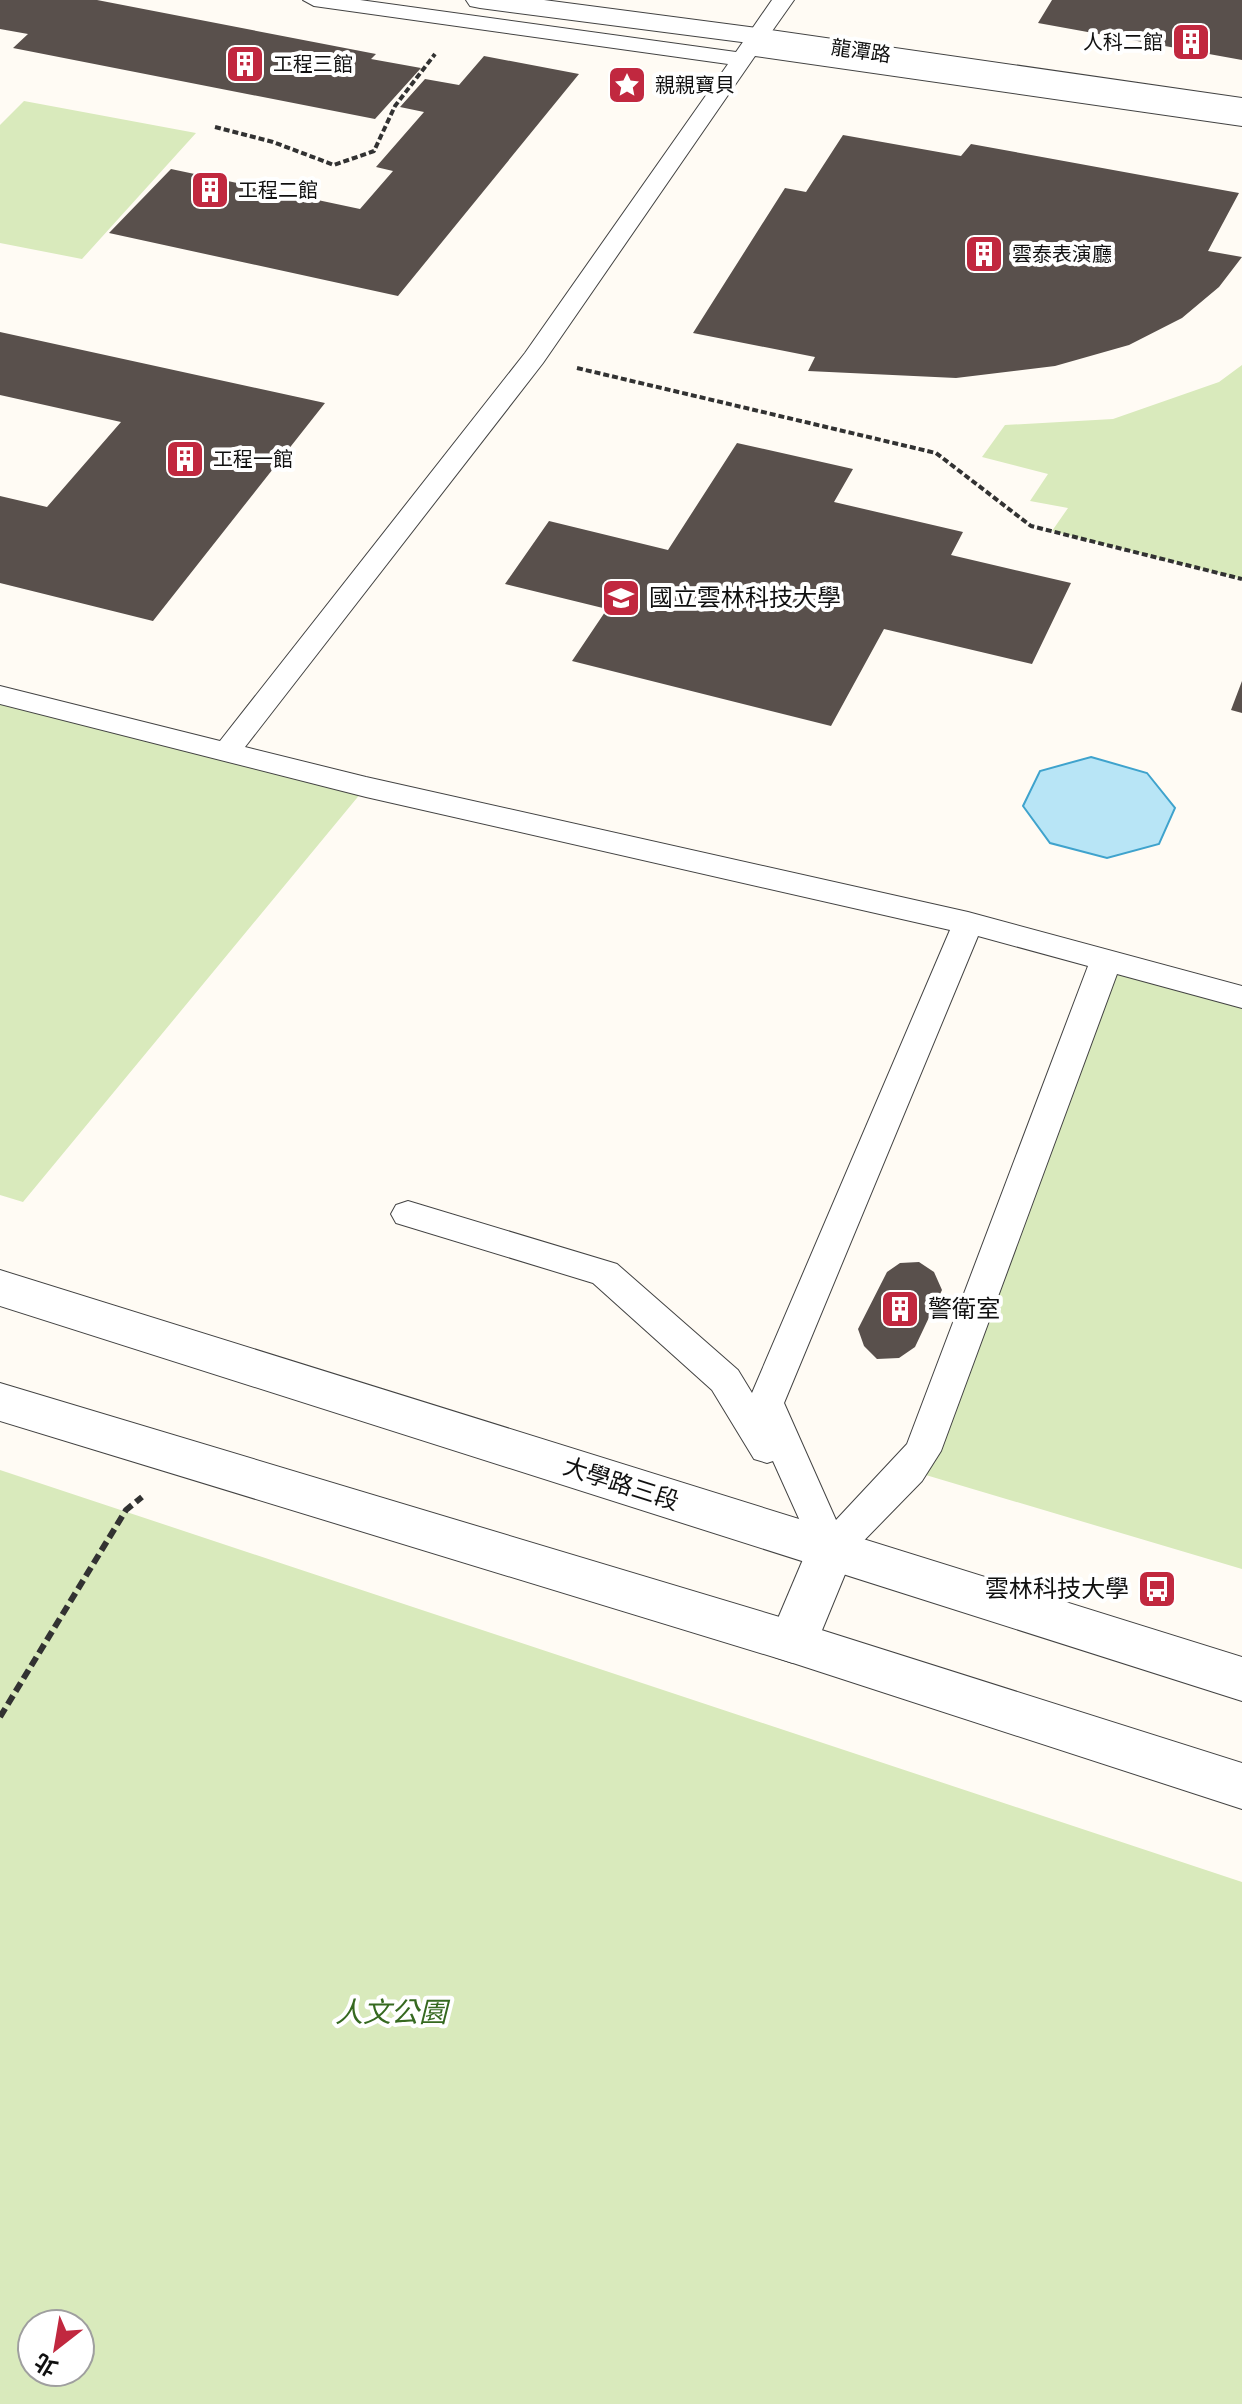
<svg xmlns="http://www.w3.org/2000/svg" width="1242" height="2404" font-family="'Crimson Pro','Noto Sans TC',serif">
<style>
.green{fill:#d9eabc;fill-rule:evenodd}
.water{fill:#b8e5f6;stroke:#3fa3cd;stroke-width:2}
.building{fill:#59504c}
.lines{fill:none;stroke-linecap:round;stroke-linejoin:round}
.service-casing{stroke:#434343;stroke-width:2}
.minor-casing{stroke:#434343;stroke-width:2}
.tertiary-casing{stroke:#434343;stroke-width:2}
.path-far1{stroke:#323232;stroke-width:4;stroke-dasharray:6 3;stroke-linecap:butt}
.path{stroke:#323232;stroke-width:6;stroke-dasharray:10 5;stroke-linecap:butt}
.service{fill:#fff;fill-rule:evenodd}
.minor{fill:#fff;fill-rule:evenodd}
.tertiary{fill:#fff;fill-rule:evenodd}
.labels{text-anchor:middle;stroke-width:8;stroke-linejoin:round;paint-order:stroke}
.far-poi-label{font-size:20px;fill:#101010;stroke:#fff;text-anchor:start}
.far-street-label{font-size:20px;fill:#101010;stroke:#fff}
.poi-label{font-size:24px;fill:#101010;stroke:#fff;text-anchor:start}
.street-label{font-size:24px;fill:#101010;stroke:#fff}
.near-park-label{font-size:28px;font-style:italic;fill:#366920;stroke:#fff}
</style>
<rect width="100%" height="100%" fill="#fffbf4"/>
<path class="green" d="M 24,101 L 196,133 L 82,259 L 0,243 L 0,125 Z
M 1242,365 L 1242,579 L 1052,531 L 1068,508 L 1030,501 L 1048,474 L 982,457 L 1005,425 L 1113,419 L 1219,382 Z
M 0,697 L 366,787 L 23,1202 L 0,1195 Z
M 1106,960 L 1242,997 L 1242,1569 L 909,1470 Z
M 0,1470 L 1242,1882 L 1242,2404 L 0,2404 ZM 32,2324 L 80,2324 L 80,2372 L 32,2372 Z"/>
<path class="water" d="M 1091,757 L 1147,773 L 1175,808 L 1159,844 L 1107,858 L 1050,843 L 1023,806 L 1040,771 Z"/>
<path class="building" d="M 0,0 L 97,0 L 376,54 L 371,59 L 421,68 L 375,119 L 13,48 L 28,34 L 0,29 Z
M 1052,0 L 1242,0 L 1242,60 L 1038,23 Z
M 484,56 L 579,74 L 398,296 L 109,233 L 171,169 L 360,209 L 393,171 L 376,167 L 424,112 L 400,107 L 425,79 L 459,85 Z
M 843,135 L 961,156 L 971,144 L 1239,193 L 1208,251 L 1242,257 L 1219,287 L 1182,318 L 1129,345 L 1055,366 L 956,378 L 808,371 L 815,357 L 693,333 L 785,188 L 806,192 Z
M 0,332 L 325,403 L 153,621 L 0,583 L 0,496 L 47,507 L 121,422 L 0,395 Z
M 737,443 L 853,469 L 834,502 L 963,532 L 951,555 L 1071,583 L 1032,664 L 884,629 L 831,726 L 572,661 L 607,609 L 505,584 L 549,521 L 668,550 Z
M 1242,681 L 1242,713 L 1231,710 Z
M 919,1262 L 934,1272 L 942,1290 L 915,1347 L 899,1358 L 877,1359 L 864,1346 L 858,1329 L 887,1272 L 900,1263 Z"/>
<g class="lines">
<g class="service-casing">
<path id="service" d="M 303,0 L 360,0 L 736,52 L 772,0 L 794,0 L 763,44 L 1242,112 L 1242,126 L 755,56 L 543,363 L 245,747 L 366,777 L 968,912 L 1242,986 L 1242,1008 L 1117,974 L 941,1451 L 922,1481 L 844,1561 L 831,1566 L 818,1561 L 773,1461 L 767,1463 L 754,1459 L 712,1390 L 593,1283 L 396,1223 L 391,1214 L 396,1205 L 408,1201 L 617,1264 L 738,1370 L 752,1393 L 950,930 L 366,797 L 0,704 L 0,686 L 220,741 L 525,353 L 728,64 L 314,6 ZM 978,936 L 1088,966 L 907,1444 L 836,1520 L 784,1403 Z"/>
</g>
<g class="minor-casing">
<path id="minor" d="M 831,1530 L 848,1536 L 855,1550 L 811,1657 L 793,1663 L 775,1657 L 768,1642 L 807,1550 L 814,1536 Z"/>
</g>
<g class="tertiary-casing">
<path id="tertiary" d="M 466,0 L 544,0 L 757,28 L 1242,98 L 1242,116 L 757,44 L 480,8 L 470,6 Z
M 0,1270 L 1242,1657 L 1242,1701 L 0,1306 Z
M 0,1383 L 793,1621 L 1242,1763 L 1242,1809 L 793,1663 L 0,1421 Z"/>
</g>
<path class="path-far1" d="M 215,127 L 273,142 L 334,165 L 374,151 L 395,106 L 435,54
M 577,368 L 936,453 L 1031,526 L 1242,579"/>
<path class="path" d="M 0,1717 L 126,1510 L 142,1497"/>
<use href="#service" class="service"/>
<use href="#minor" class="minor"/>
<use href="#tertiary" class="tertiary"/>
</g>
<defs>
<g id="building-square" transform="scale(2)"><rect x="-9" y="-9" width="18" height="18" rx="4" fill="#c1283f" stroke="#fff"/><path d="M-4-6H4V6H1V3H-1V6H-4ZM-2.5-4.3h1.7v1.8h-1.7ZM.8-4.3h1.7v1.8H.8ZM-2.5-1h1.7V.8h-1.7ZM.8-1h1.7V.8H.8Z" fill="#fff"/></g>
<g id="sight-square" transform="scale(2)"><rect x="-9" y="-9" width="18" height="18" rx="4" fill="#c1283f" stroke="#fff"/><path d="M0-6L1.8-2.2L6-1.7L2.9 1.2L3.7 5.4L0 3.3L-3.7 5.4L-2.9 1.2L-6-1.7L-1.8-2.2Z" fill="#fff"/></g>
<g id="university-square" transform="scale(2)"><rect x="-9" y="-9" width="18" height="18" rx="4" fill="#c1283f" stroke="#fff"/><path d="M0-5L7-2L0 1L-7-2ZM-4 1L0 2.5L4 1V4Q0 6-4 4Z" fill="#fff"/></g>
<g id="bus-square" transform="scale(2)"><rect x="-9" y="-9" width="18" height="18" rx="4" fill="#c1283f" stroke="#fff"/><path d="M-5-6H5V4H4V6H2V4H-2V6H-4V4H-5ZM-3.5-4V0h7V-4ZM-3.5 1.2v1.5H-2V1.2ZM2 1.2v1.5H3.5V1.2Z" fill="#fff"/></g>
</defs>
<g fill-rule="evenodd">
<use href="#building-square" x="1191" y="42"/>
<use href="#building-square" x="245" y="64"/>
<use href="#sight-square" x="627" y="85"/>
<use href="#building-square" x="210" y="190"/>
<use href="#building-square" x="984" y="254"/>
<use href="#building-square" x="185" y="459"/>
<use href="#university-square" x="621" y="598"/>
<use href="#building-square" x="900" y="1309"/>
<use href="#bus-square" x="1157" y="1589"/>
</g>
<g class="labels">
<g class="far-poi-label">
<text x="1163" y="49" text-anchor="end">人科二館</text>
<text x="273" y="71">工程三館</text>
<text x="655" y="92">親親寶貝</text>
<text x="238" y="197">工程二館</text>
<text x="1012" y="261">雲泰表演廳</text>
<text x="213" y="466">工程一館</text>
</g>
<g class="far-street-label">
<text transform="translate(861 51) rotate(8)" y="7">龍潭路</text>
</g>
<g class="poi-label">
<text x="649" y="606">國立雲林科技大學</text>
<text x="928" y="1317">警衛室</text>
<text x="1129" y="1597" text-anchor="end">雲林科技大學</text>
</g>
<g class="street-label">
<text transform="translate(621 1484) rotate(18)" y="8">大學路三段</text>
</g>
<g class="near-park-label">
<text x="391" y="2022">人文公園</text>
</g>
</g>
<g transform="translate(56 2348) rotate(211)"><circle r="38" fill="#ffffff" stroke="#9f9f9f" stroke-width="2"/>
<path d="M0-6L14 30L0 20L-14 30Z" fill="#c1283f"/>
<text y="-12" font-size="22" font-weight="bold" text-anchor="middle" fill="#101010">北</text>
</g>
</svg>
